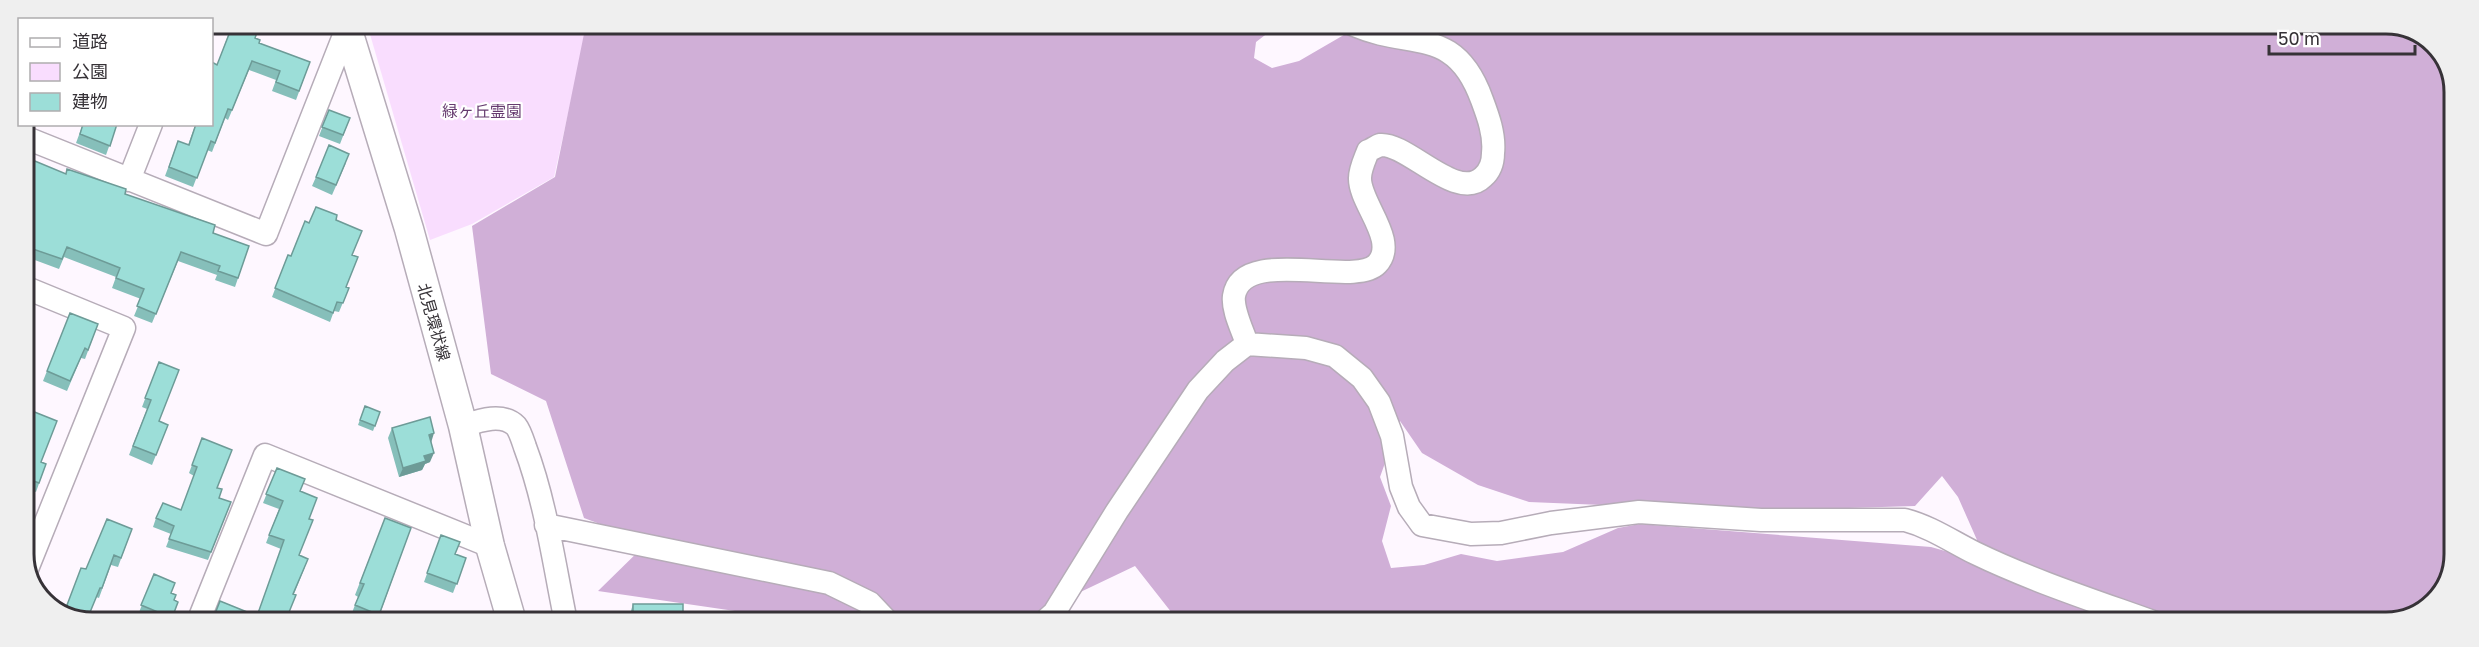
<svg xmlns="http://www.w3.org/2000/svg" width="2479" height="647" font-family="'Golos Text','Noto Sans JP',sans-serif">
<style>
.green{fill:#f9ddfe}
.forest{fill:#d0afd7;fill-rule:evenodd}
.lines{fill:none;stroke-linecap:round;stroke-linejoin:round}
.minor-casing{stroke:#b6acb8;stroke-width:25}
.major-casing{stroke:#b6acb8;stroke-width:31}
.minor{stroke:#fff;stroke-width:22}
.major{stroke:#fff;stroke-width:28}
.wall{fill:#86bfba}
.shaded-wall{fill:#6d9b97}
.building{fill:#9cded8;stroke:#6d9b97;stroke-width:1.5}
.labels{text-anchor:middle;stroke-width:4.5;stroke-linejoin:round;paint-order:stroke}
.park-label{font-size:16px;fill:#663b6f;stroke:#fff}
.street-label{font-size:16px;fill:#363237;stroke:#fff}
.rim{fill:none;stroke:#363237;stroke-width:3}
</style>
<rect width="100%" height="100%" fill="#fef7ff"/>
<path class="green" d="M 367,24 L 588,24 L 554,177 L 472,224 L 430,240 Z"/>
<path class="forest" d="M 586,24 L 1278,25 L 1256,42 L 1254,58 L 1272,68 L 1299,61 L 1361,25 L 2400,25 L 2438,48 L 2455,87 L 2454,568 L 2431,606 L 2387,623 L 1179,622 L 1135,566 L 1049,607 L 1044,622 L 810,622 L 598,591 L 648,542 L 584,518 L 546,401 L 491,374 L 472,226 L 555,177 ZM 1400,421 L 1422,453 L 1478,485 L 1529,502 L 1749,511 L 1915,506 L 1942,476 L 1958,497 L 1977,540 L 1977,560 L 1931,547 L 1640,524 L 1618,528 L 1563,552 L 1497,561 L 1461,554 L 1424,565 L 1391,568 L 1382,541 L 1391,506 L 1380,477 Z"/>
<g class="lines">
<g class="minor-casing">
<path id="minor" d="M 24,137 L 266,234 L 347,28
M 129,180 L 151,124
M 24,287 L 124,328 L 27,569
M 1247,344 C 1243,331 1232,310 1234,296 C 1242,245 1354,288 1377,264 C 1399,241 1359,203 1360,178 C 1360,169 1365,159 1368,151 C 1371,150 1377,146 1380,145 C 1407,142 1457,203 1483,177 C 1490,171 1493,162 1493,153 C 1495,135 1488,116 1482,100 C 1455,25 1412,50 1354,25
M 463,426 C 478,421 502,412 516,426 C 520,431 523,441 525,447 C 546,503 554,564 566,622
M 546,525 L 829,583 L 870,603 L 888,622
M 198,622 L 265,455 L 490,546
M 1044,622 L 1054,613 L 1117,511 L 1198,390 L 1225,361 L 1247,344 L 1306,348 L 1335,356 L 1362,378 L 1379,402 L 1392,436 L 1401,487 L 1409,507 L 1422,525 L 1471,534 L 1501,533 L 1551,523 L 1639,512 L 1761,520 L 1905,520 C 1931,527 1951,541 1975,553 C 2033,581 2095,601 2156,623"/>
</g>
<g class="major-casing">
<path id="major" d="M 346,24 L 409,229 L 463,426 L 490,546 L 512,622"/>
</g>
<use href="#minor" class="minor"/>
<use href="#major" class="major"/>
</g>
<path class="wall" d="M 222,24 L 260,24 L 255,38 L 259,43 L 310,62 L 296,100 L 272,91 L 276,80 L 249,70 L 228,120 L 225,118 L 212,152 L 207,150 L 193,187 L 165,176 L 178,141 L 188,145 L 231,27 Z
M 329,110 L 350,118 L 340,144 L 319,136 Z
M 83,124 L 117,124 L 106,155 L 76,143 Z
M 346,163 L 332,195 L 312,186 L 316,177 Z
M 66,174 L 125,194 L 213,233 L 249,246 L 235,287 L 215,280 L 217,275 L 178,261 L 152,323 L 134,316 L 141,299 L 112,288 L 116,277 L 64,257 L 59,269 L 24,256 L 24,175 Z
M 336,220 L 347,287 L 349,288 L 339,312 L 334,311 L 330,322 L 272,297 L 288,255 L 291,256 L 309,223 Z
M 98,324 L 85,359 L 81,358 L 67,391 L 43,381 L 47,371 Z
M 159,362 L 159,421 L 168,425 L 152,465 L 129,455 L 147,409 L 142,407 Z
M 365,406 L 380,412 L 373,431 L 358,425 Z
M 24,415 L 41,462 L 46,464 L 36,492 L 28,489 Z
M 392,428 L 431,442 L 430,462 L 425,464 L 422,470 L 399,477 L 388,438 Z
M 202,438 L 217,488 L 219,498 L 231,502 L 208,560 L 166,547 L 171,534 L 153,527 L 156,518 L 181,510 L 194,476 L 189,473 Z
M 277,468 L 300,491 L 309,519 L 299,555 L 305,567 L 294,594 L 286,622 L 212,622 L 220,601 L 257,616 L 281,549 L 266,543 L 279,509 L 263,503 Z
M 385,518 L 411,528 L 377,622 L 359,622 L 350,618 L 358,597 L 355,595 Z
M 132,529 L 118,567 L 111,565 L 99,598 L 96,597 L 86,569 Z
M 441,535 L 455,554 L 466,558 L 453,593 L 424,582 Z
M 154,574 L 171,593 L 175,600 L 178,602 L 171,622 L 155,622 L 138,615 Z
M 633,604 L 683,622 L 629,622 L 629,617 Z"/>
<path class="shaded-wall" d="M 434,433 L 431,443 L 429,435 Z
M 434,453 L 430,462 L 425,464 L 422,470 L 399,477 L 403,468 L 424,456 Z"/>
<path class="building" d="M 233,24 L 260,24 L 255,38 L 260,40 L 259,43 L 310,62 L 299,91 L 276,82 L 280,71 L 252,61 L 232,110 L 228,109 L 215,143 L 211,141 L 197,178 L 169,167 L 178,141 L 189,145 L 196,124 L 212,124 L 212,62 L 217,65 Z
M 329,110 L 350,118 L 343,135 L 322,127 Z
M 83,124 L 117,124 L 110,146 L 80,134 Z
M 329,145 L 349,154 L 336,185 L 316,177 Z
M 30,159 L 66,174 L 67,169 L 126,189 L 125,194 L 215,225 L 213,233 L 249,246 L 238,278 L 218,271 L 220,266 L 181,252 L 156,314 L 137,306 L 144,289 L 116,278 L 120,268 L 67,247 L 62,259 L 24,246 L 24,175 Z
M 316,207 L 337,215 L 336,220 L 362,231 L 352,255 L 358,257 L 346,287 L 349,288 L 343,303 L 337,302 L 333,313 L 275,288 L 288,255 L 291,256 L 305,221 L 309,223 Z
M 70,313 L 98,324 L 88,350 L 85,348 L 70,381 L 47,371 Z
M 159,362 L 179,370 L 159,421 L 168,425 L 156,455 L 133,446 L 151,400 L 145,398 Z
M 365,406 L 380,412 L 375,426 L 360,420 Z
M 27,409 L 57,421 L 41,462 L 46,464 L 39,483 L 31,480 L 24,496 L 24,415 Z
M 430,417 L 434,433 L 429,435 L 434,453 L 424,456 L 426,461 L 403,468 L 392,428 Z
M 202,438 L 232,450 L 217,488 L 222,489 L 219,498 L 231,502 L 211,552 L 169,539 L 174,526 L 156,518 L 163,503 L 181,510 L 197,467 L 192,465 Z
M 277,468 L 305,479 L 300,491 L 317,498 L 309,519 L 313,520 L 299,555 L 308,559 L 293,594 L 296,595 L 285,622 L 219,622 L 213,619 L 220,601 L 257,616 L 284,540 L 269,535 L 283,501 L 266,494 Z
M 385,518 L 411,528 L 379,615 L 355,605 L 364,584 L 360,583 Z
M 107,519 L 132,529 L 121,558 L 114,555 L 102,588 L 100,588 L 86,622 L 79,622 L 64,613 L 81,568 L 86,569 Z
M 441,535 L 460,542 L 455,554 L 466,558 L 457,584 L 427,573 Z
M 154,574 L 175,583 L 171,593 L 176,595 L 174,600 L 178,602 L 172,618 L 141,605 Z
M 633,604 L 683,604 L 683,622 L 633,622 Z"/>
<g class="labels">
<g class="park-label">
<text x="482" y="117">緑ヶ丘霊園</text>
</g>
<g class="street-label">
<text transform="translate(434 322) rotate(74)" y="6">北見環状線</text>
</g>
</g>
<path d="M0 0H2479V647H0ZM92 34H2386A58 58 0 0 1 2444 92V554A58 58 0 0 1 2386 612H92A58 58 0 0 1 34 554V92A58 58 0 0 1 92 34Z" fill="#efefef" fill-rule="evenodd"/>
<path class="rim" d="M92 34H2386A58 58 0 0 1 2444 92V554A58 58 0 0 1 2386 612H92A58 58 0 0 1 34 554V92A58 58 0 0 1 92 34Z"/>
<rect x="18" y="18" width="195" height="108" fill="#ffffff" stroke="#afadaf" stroke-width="1.5"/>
<rect x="30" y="38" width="30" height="9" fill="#ffffff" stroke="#afadaf" stroke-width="1.5"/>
<text x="72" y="48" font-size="18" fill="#363237">道路</text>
<rect x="30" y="63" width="30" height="18" fill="#f9ddfe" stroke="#afadaf" stroke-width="1.5"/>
<text x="72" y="78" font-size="18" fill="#363237">公園</text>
<rect x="30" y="93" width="30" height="18" fill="#9cded8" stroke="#afadaf" stroke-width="1.5"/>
<text x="72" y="108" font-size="18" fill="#363237">建物</text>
<path d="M2269 45v9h146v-9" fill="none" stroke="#363237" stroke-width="3"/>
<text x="2278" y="45" font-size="18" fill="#363237" stroke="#ffffff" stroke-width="4.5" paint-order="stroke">50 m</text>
</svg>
